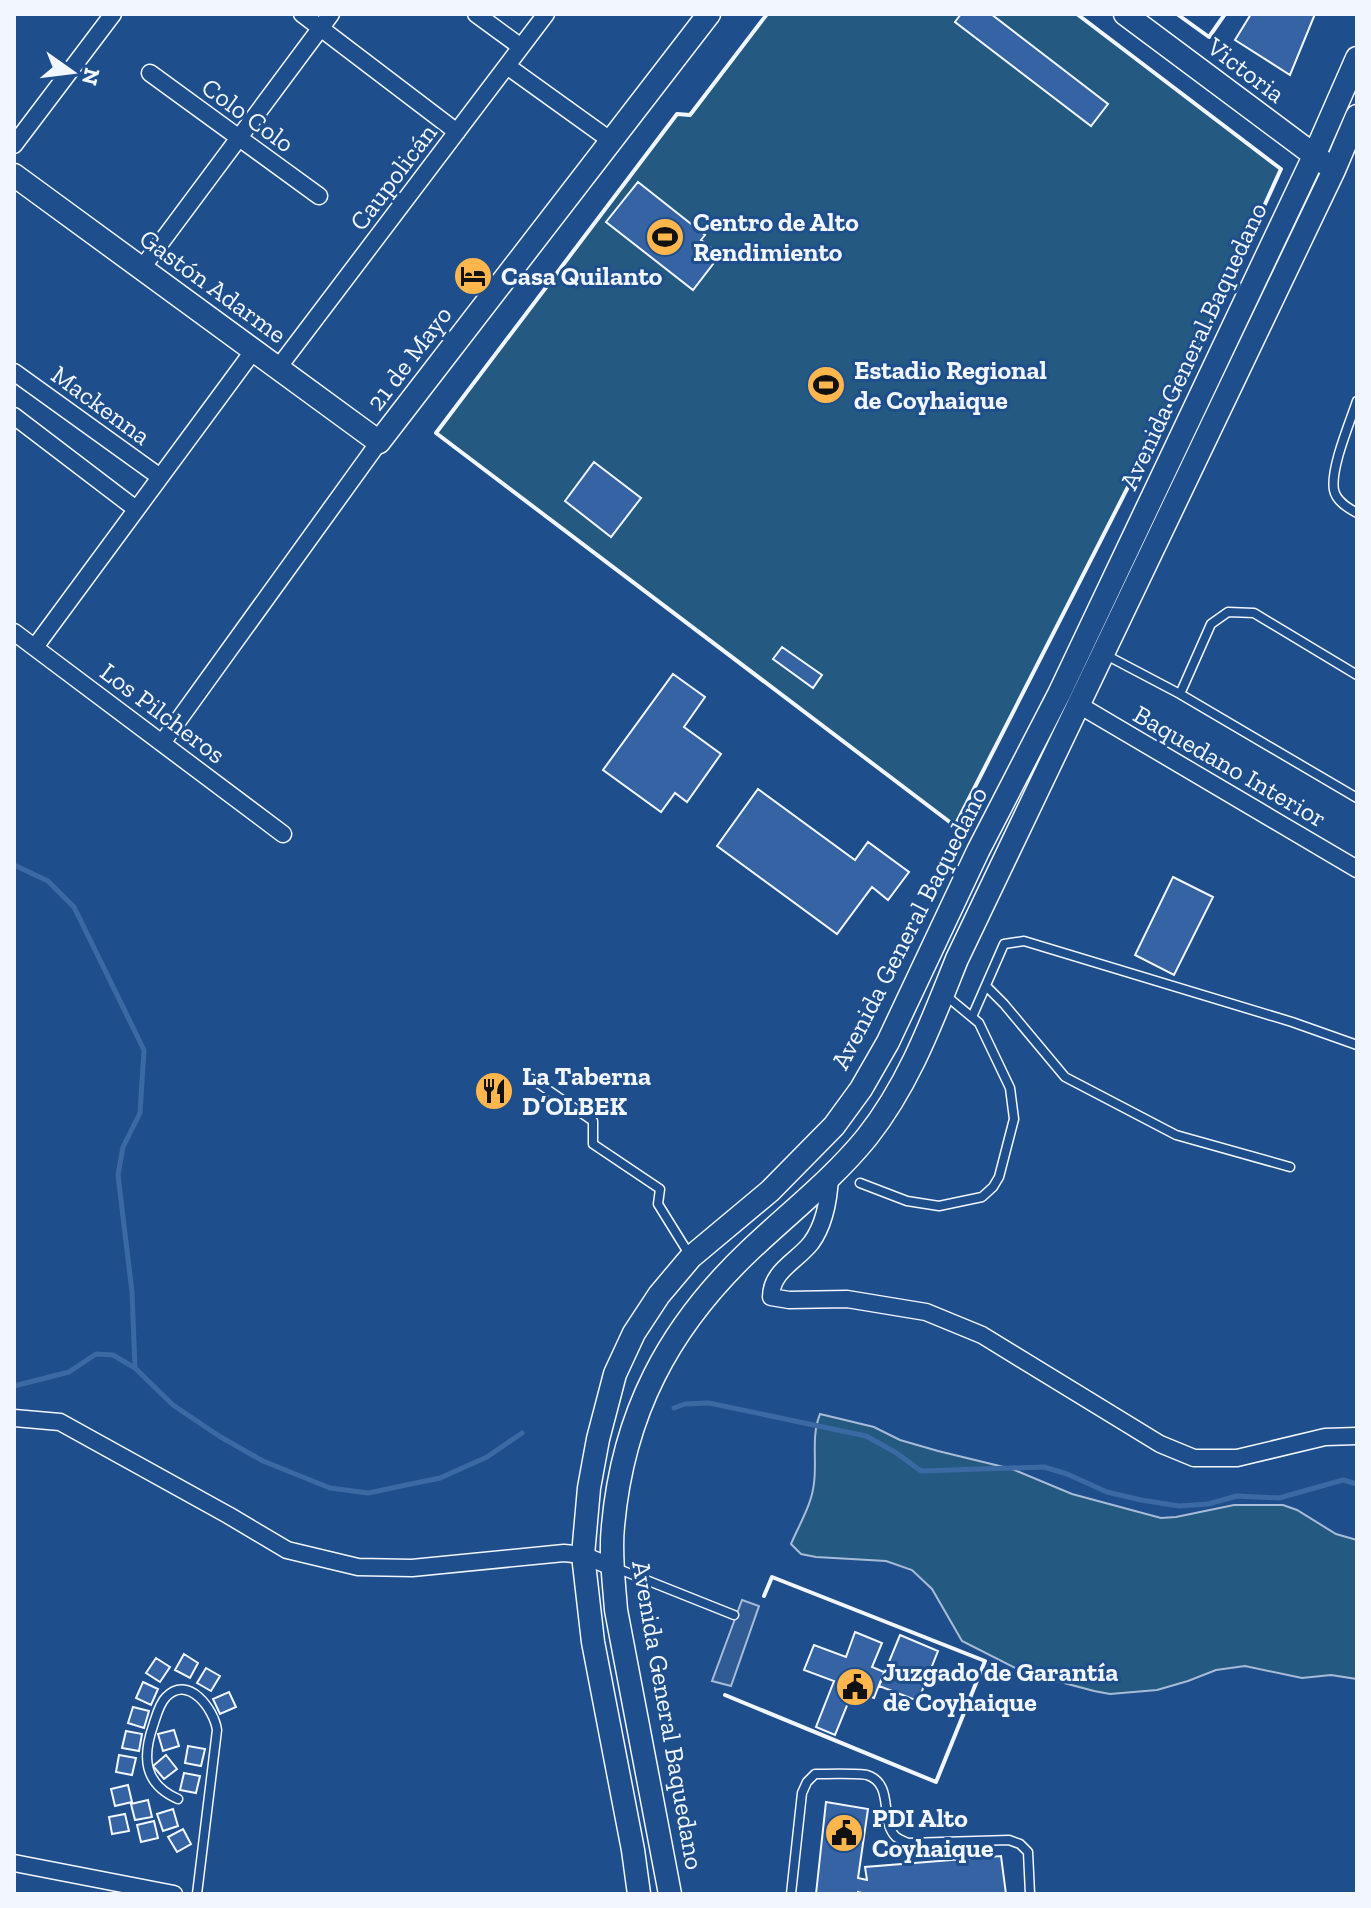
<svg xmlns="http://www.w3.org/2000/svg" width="1371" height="1908" font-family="'Zilla Slab',serif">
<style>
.green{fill:#245a82;stroke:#a8bbd7;stroke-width:2}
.parking{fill:#305b95;stroke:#a8bbd7;stroke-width:2}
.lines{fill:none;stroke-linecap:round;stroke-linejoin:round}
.stream{stroke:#3b69a3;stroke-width:5}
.building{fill:#3563a3;stroke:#f2f6ff;stroke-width:2}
.lane-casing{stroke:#f2f6ff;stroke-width:11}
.street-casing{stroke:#f2f6ff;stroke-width:19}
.secondary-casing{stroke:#f2f6ff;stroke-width:25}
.lane{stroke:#1f4e8c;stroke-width:8}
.street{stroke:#1f4e8c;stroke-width:16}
.secondary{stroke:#1f4e8c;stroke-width:22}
.wall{stroke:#f2f6ff;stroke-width:4}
.labels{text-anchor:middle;stroke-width:6;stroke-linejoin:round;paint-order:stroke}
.street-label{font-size:26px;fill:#f2f6ff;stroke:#1f4e8c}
.poi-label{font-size:26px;font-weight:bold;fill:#f2f6ff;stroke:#1f4e8c;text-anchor:start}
</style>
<rect width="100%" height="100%" fill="#1f4e8c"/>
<path class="green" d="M 767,14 L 1077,14 L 1281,169 L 1204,338 L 955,826 L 436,433 L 677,114 L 691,115 Z
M 820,1414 L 874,1427 L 900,1440 L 938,1451 L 1012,1469 L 1072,1494 L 1161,1518 L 1176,1517 L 1234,1505 L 1283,1505 L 1297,1510 L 1336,1534 L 1357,1540 L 1357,1679 L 1331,1675 L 1302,1678 L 1245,1666 L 1216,1670 L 1188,1681 L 1157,1690 L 1110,1694 L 1094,1691 L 1023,1672 L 962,1641 L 932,1589 L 912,1570 L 886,1561 L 816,1557 L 801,1554 L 791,1544 C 799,1525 812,1504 814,1483 C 817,1460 811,1436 820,1414 Z"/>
<path class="parking" d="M 742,1600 L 759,1606 L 731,1686 L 712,1681 Z"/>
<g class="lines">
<path class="stream" d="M 14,865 L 48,881 L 74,907 L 144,1050 L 140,1113 L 123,1147 L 118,1175 L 132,1292 L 135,1368
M 14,1386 L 69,1372 L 96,1354 L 113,1355 L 135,1368 L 173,1405 L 219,1436 L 263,1461 L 330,1488 L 368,1493 L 440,1478 L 487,1457 L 522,1433
M 674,1408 L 685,1404 L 709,1403 L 866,1436 L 895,1452 L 921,1471 L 1044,1467 L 1067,1474 L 1107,1492 L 1141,1500 L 1179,1506 L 1208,1504 L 1237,1496 L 1279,1498 L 1343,1480 L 1357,1484"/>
</g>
<path class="building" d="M 961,14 L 991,14 L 1108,104 L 1091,126 L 955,22 Z
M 1251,14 L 1315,14 L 1290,75 L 1235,40 Z
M 638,182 L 705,235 L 701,240 L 720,255 L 693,290 L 606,222 Z
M 594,462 L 641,498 L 611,537 L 565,501 Z
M 782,647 L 822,675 L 813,688 L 773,659 Z
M 673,674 L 705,697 L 684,727 L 721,754 L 687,802 L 675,793 L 661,812 L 603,770 Z
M 758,789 L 855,860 L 868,842 L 909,872 L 888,900 L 872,887 L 837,934 L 717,846 Z
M 1173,877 L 1213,897 L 1174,975 L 1135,955 Z
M 855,1632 L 882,1643 L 872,1667 L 884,1672 L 874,1698 L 860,1693 L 857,1702 L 850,1698 L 835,1735 L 816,1727 L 834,1681 L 804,1670 L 814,1645 L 846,1657 Z
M 900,1635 L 938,1651 L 918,1701 L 879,1686 Z
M 184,1654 L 198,1663 L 190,1678 L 175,1670 Z
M 156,1658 L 170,1667 L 160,1682 L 146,1673 Z
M 206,1668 L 220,1676 L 211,1691 L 197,1683 Z
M 143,1682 L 158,1689 L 151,1705 L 136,1698 Z
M 229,1692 L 236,1707 L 220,1714 L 213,1699 Z
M 133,1707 L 149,1711 L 144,1728 L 128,1723 Z
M 174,1730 L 179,1746 L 163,1751 L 158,1734 Z
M 126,1731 L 142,1734 L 139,1751 L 122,1748 Z
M 188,1746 L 205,1749 L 201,1766 L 185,1763 Z
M 119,1755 L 136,1758 L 132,1775 L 116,1772 Z
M 166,1755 L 177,1769 L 164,1779 L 153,1766 Z
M 184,1773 L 200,1776 L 196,1793 L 180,1790 Z
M 128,1785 L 132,1802 L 115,1806 L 111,1789 Z
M 148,1800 L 152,1817 L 135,1820 L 131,1804 Z
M 826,1802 L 868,1809 L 858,1878 L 867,1880 L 865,1867 L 1001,1856 L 1006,1894 L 866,1894 L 858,1892 L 858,1894 L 816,1894 Z
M 173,1809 L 178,1826 L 163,1831 L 157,1814 Z
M 125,1814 L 129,1831 L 112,1834 L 109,1817 Z
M 154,1821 L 158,1838 L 141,1842 L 137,1825 Z
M 183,1829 L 191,1844 L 177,1852 L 168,1837 Z"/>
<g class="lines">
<g class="lane-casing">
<path id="lane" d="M 1357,401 C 1350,422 1330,469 1334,490 C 1336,501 1348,508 1357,513
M 1104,654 L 1180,694 L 1357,798
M 1180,694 L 1211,624 L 1228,612 L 1254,613 L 1357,675
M 987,987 L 1004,1004 L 1065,1077 L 1176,1135 L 1290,1167
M 972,1017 L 1004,944 L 1024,941 L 1292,1022 L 1357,1045
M 532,1079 L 593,1121 L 593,1144 L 660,1189 L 658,1204 L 689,1254
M 860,1183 L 907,1201 L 939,1206 L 982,1197 L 993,1187 L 999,1177 L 1014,1119 L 1010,1088 L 979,1023 L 944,994
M 616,1568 L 734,1615
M 178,1799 C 144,1784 142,1758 153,1726 C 156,1717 159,1704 166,1697 C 188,1674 214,1709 217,1730 L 197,1894
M 791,1894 L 802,1793 L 807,1782 L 815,1774 C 827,1774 858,1773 867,1775 C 895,1784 879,1821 896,1837 C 900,1840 904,1841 908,1843 L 1009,1840 L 1020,1844 L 1028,1852 L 1030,1894"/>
</g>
<g class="street-casing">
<path id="street" d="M 302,14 L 457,132
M 476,14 L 521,47
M 507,66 L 610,140
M 150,73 L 319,196
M 14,145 L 113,14
M 142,268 L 331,14
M 278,368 L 546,14
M 14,372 L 160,477
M 14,416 L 136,509
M 14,632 L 283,834
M 35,647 L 254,350
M 1079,705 L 1357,869
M 162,743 L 379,442
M 830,1176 C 829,1199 825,1224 811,1243 C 797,1261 771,1271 771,1297 L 789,1300 L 847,1299 L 926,1312 L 982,1335 L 1160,1444 L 1194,1458 L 1237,1458 L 1325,1437 L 1357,1436
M 14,1418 L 60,1422 L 228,1515 L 287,1550 L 358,1567 L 412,1568 L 564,1553 L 583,1555 L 612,1567
M 14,1863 L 174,1894"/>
</g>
<g class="secondary-casing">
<path id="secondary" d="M 1125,14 L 1326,164
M 14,175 L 379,442 L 709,14
M 639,1894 L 633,1850 L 593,1642 L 583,1555 L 589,1488 L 598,1439 L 615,1374 L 634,1333 L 659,1295 L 691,1257 L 770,1191 L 834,1126 L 861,1089 L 888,1042 L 978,851 L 1059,694 L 1314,156 L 1357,58
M 670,1894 L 616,1610 C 614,1582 610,1554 613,1526 C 623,1414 668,1328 749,1251 C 789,1213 833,1179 867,1137 C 909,1084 932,1021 957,959 L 1334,170 L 1357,116"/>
</g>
<use href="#lane" class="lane"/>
<use href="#street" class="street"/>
<use href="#secondary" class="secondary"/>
<path class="wall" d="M 767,14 L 690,115 L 677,114 L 436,433 L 955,826 L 1204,338 L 1281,169 L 1077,14
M 1177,14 L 1209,37 L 1225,14
M 725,1695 L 936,1782 L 985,1661 L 772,1577 L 764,1596"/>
</g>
<defs>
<g id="stadium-disc" transform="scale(2)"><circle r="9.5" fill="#ffb74d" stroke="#1f4e8c"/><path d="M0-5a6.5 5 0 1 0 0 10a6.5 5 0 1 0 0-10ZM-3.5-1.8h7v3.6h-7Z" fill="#111"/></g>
<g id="hotel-disc" transform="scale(2)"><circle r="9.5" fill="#ffb74d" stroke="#1f4e8c"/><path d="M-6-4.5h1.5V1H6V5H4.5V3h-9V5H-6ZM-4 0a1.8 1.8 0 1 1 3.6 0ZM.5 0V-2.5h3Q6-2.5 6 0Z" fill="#111"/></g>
<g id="restaurant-disc" transform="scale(2)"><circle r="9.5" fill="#ffb74d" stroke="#1f4e8c"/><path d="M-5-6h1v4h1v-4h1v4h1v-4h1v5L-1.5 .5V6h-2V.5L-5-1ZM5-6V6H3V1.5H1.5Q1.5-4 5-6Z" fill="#111"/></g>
<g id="civic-disc" transform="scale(2)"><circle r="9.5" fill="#ffb74d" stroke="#1f4e8c"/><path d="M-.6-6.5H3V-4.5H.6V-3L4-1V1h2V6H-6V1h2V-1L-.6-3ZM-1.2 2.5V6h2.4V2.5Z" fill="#111"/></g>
</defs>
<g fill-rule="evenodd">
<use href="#stadium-disc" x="665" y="237"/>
<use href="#hotel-disc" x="473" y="276"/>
<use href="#stadium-disc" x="826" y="385"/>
<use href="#restaurant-disc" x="494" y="1091"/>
<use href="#civic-disc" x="855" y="1687"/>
<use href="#civic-disc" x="844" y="1833"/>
</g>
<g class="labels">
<g class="street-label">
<text transform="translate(1246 70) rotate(37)" y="9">Victoria</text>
<text transform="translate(248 115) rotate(36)" y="9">Colo Colo</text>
<text transform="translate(393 177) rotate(-53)" y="9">Caupolicán</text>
<text transform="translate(213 286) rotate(36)" y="9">Gastón Adarme</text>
<text transform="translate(1193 346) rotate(-65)" y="9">Avenida General Baquedano</text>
<text transform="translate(409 358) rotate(-53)" y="9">21 de Mayo</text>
<text transform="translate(101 405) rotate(36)" y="9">Mackenna</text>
<text transform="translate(163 713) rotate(37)" y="9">Los Pilcheros</text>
<text transform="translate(1230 766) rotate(30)" y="9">Baquedano Interior</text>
<text transform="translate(909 928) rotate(-63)" y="9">Avenida General Baquedano</text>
<text transform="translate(668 1715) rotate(80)" y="9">Avenida General Baquedano</text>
</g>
<g class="poi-label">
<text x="693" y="231">Centro de Alto<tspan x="693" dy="30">Rendimiento</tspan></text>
<text x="501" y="285">Casa Quilanto</text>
<text x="854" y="379">Estadio Regional<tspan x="854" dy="30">de Coyhaique</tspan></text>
<text x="522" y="1085">La Taberna<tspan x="522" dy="30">D’OLBEK</tspan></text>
<text x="883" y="1681">Juzgado de Garantía<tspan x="883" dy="30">de Coyhaique</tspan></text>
<text x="872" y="1827">PDI Alto<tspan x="872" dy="30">Coyhaique</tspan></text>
</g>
</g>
<rect width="1371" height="1908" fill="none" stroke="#f2f6ff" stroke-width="32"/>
<g transform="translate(72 72) rotate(104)" stroke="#1f4e8c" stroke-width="6" paint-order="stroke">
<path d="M0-6L14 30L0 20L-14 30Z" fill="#f2f6ff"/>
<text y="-12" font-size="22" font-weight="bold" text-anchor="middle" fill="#f2f6ff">N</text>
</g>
</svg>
